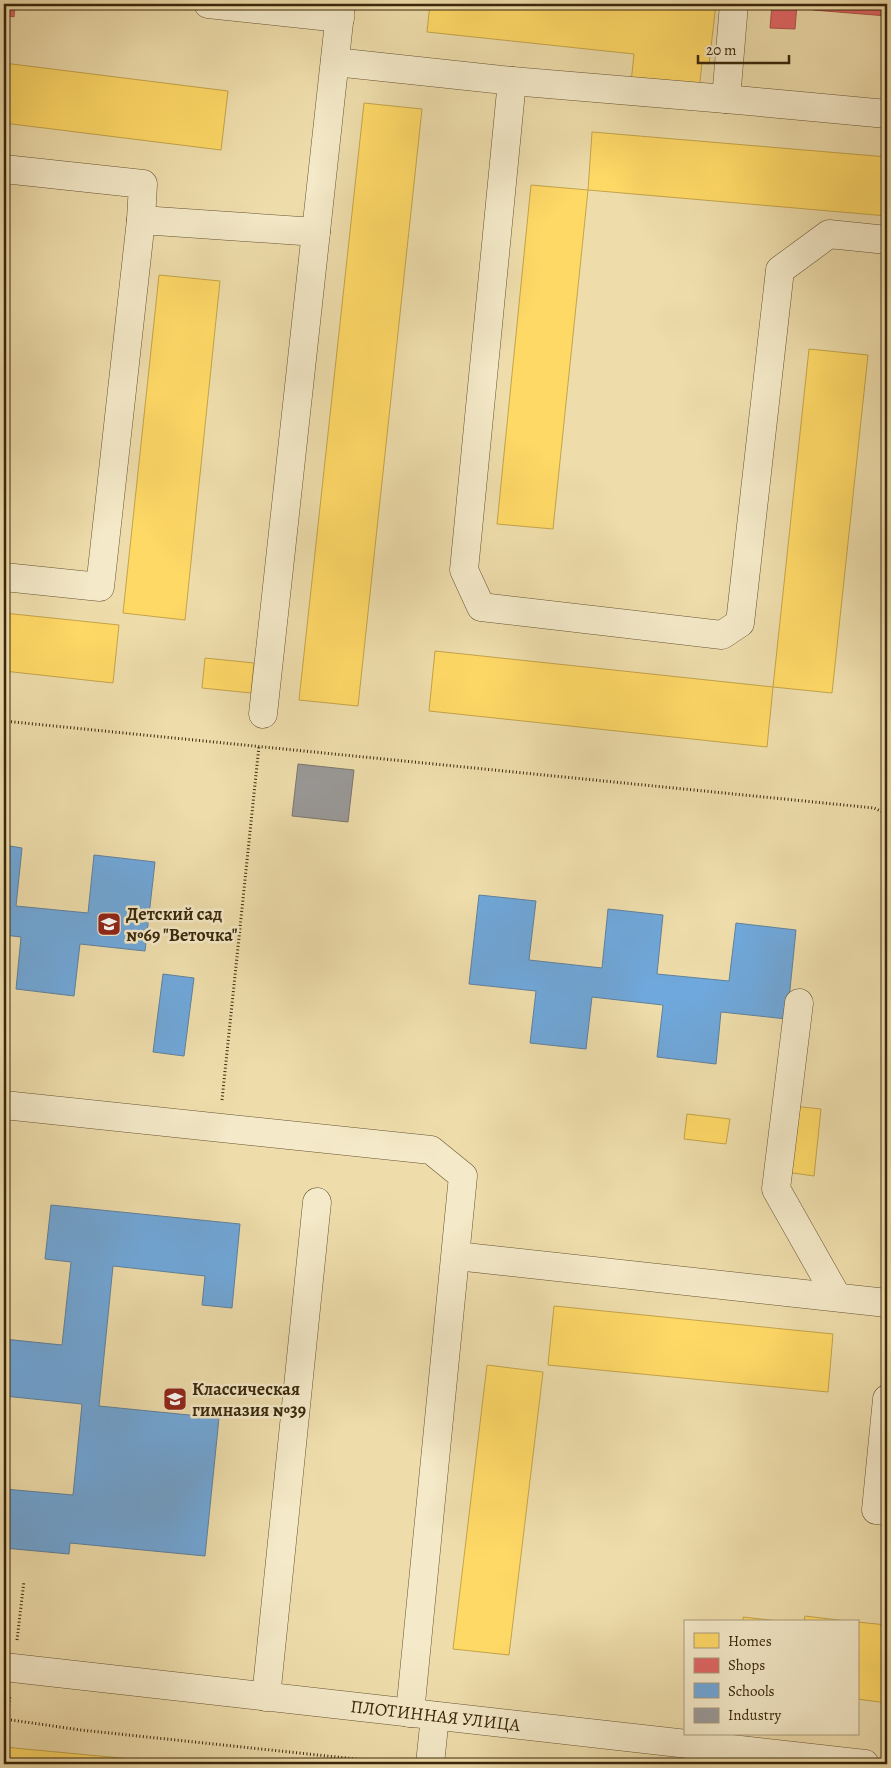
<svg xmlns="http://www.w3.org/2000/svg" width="891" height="1768" font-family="Alegreya,serif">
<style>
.homes{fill:#ffd966;stroke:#c4a44a}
.shops{fill:#e06666;stroke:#ae534a}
.schools{fill:#6fa8dc;stroke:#5f819d}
.industry{fill:#999;stroke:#7c776e}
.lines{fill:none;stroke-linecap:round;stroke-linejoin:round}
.minor-casing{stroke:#675432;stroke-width:29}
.path{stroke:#3a270a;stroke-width:3;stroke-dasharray:1 2.5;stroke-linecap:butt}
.minor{stroke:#f4e9c8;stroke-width:28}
.labels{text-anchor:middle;stroke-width:5;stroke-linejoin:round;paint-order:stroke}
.poi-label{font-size:18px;font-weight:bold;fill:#3a270a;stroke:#f4e9c8;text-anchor:start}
.street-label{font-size:18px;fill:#3a270a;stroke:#f4e9c8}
</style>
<rect width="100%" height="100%" fill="#eeddab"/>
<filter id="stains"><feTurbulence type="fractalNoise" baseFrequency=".004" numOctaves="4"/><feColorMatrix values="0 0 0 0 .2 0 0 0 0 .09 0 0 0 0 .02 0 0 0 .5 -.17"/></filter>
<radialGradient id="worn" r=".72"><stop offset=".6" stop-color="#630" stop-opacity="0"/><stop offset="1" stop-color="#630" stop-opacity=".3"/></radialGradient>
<path class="homes" d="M 430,4 L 716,4 L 709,64 L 702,63 L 699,91 L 631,83 L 634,54 L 427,32 Z
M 4,63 L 228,91 L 221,150 L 4,123 Z
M 364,103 L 422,109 L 358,706 L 299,700 Z
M 592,132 L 887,157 L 887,216 L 588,190 Z
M 531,185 L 588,190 L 553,529 L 497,524 Z
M 159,275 L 220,281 L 185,620 L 123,613 Z
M 809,349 L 868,355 L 832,693 L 773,687 Z
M 4,613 L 119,625 L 113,683 L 4,671 Z
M 435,651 L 773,687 L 767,747 L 429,711 Z
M 205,658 L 254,663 L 251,693 L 202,688 Z
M 793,1106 L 821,1109 L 814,1176 L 786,1172 Z
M 687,1114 L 730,1119 L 726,1144 L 684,1139 Z
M 554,1306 L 833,1334 L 828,1392 L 548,1365 Z
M 487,1365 L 543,1372 L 509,1655 L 453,1649 Z
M 805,1616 L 855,1622 L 804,1622 Z
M 743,1617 L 788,1622 L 743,1622 Z
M 857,1622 L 887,1625 L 887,1703 L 857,1699 Z
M 4,1747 L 184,1764 L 4,1764 Z"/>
<path class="shops" d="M 4,4 L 15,4 L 14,17 L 4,15 Z
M 772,4 L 797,4 L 795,29 L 770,28 Z
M 814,4 L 887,4 L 887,16 L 813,10 Z"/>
<path class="schools" d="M 4,845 L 22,848 L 16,906 L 88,913 L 94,855 L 155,862 L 145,951 L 80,944 L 74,996 L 16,989 L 21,937 L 4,935 Z
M 479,895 L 536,901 L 529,960 L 602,968 L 608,909 L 663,915 L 657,974 L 729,981 L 736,923 L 796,930 L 787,1019 L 721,1012 L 716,1064 L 657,1057 L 663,1005 L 592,997 L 586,1049 L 530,1043 L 536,991 L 469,984 Z
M 163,974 L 194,978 L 184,1056 L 153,1052 Z
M 51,1205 L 240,1224 L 232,1308 L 202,1305 L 205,1276 L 113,1266 L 99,1406 L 219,1418 L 205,1556 L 70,1543 L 69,1554 L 4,1548 L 4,1489 L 73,1495 L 82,1404 L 4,1396 L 4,1339 L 62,1345 L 71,1262 L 45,1259 Z"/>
<path class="industry" d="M 298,764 L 354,770 L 348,822 L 292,816 Z"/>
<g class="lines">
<g class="minor-casing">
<g id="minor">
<path d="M 208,4 L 340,18"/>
<path d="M 734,4 L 726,99 L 887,114"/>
<path d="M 335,62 L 512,81 L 464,570 L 481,607 L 722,635 L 740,623 L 780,270 L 829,234 L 887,240"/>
<path d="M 512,81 L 726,99"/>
<path d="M 4,169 L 143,184 L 141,220"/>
<path d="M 4,577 L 100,587 L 141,220 L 316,232"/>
<path d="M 263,714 L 341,4"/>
<path d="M 799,1003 L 776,1189 L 837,1297"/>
<path d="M 4,1105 L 431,1150 L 463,1176 L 410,1713"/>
<path d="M 456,1256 L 887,1303"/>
<path d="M 887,1399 L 876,1510 L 887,1511"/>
<path id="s1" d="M 4,1667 L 865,1764"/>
<path d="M 266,1697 L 317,1202"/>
<path d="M 430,1764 L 435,1716"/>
</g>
</g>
<path class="path" d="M 4,721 L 874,808 L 887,814
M 222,1100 L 259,746
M 17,1640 L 24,1581
M 4,1719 L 81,1730 L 403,1764
M 7,1719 L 10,1696"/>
<use href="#minor" class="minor"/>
</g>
<defs>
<g id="school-square" transform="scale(1.25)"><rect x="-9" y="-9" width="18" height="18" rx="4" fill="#8f2418" stroke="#f4e9c8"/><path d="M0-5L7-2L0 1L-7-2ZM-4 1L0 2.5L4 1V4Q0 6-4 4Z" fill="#fff"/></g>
</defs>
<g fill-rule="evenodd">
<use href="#school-square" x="109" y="924"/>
<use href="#school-square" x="175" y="1399"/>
</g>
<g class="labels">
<g class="poi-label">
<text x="126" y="920">Детский сад<tspan x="126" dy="21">№69 "Веточка"</tspan></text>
<text x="192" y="1395">Классическая<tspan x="192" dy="21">гимназия №39</tspan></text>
</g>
<g class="street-label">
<text dy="6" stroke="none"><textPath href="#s1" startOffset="434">ПЛОТИННАЯ УЛИЦА</textPath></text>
</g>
</g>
<rect width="891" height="1768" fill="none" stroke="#eeddab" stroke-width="20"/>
<rect x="5" y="5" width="881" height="1758" fill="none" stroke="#3a270a" stroke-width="2.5"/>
<rect x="10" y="10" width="871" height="1748" fill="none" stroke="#3a270a"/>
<rect x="684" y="1620" width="175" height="115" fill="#f4e9c8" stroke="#aa9b7c"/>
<rect x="694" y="1633" width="25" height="15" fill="#ffd966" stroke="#aa9b7c"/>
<text x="728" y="1646" font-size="15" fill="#3a270a">Homes</text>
<rect x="694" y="1658" width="25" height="15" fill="#e06666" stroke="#aa9b7c"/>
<text x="728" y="1670" font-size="15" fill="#3a270a">Shops</text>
<rect x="694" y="1683" width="25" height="15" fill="#6fa8dc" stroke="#aa9b7c"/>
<text x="728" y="1696" font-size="15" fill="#3a270a">Schools</text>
<rect x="694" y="1708" width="25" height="15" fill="#999999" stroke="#aa9b7c"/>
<text x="728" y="1720" font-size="15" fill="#3a270a">Industry</text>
<path d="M698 55v8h91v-8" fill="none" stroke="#3a270a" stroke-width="2.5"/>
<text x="706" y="55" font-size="15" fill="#3a270a" stroke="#f4e9c8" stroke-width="4" paint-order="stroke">20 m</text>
<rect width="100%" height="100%" filter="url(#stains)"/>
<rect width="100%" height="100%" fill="url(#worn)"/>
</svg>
